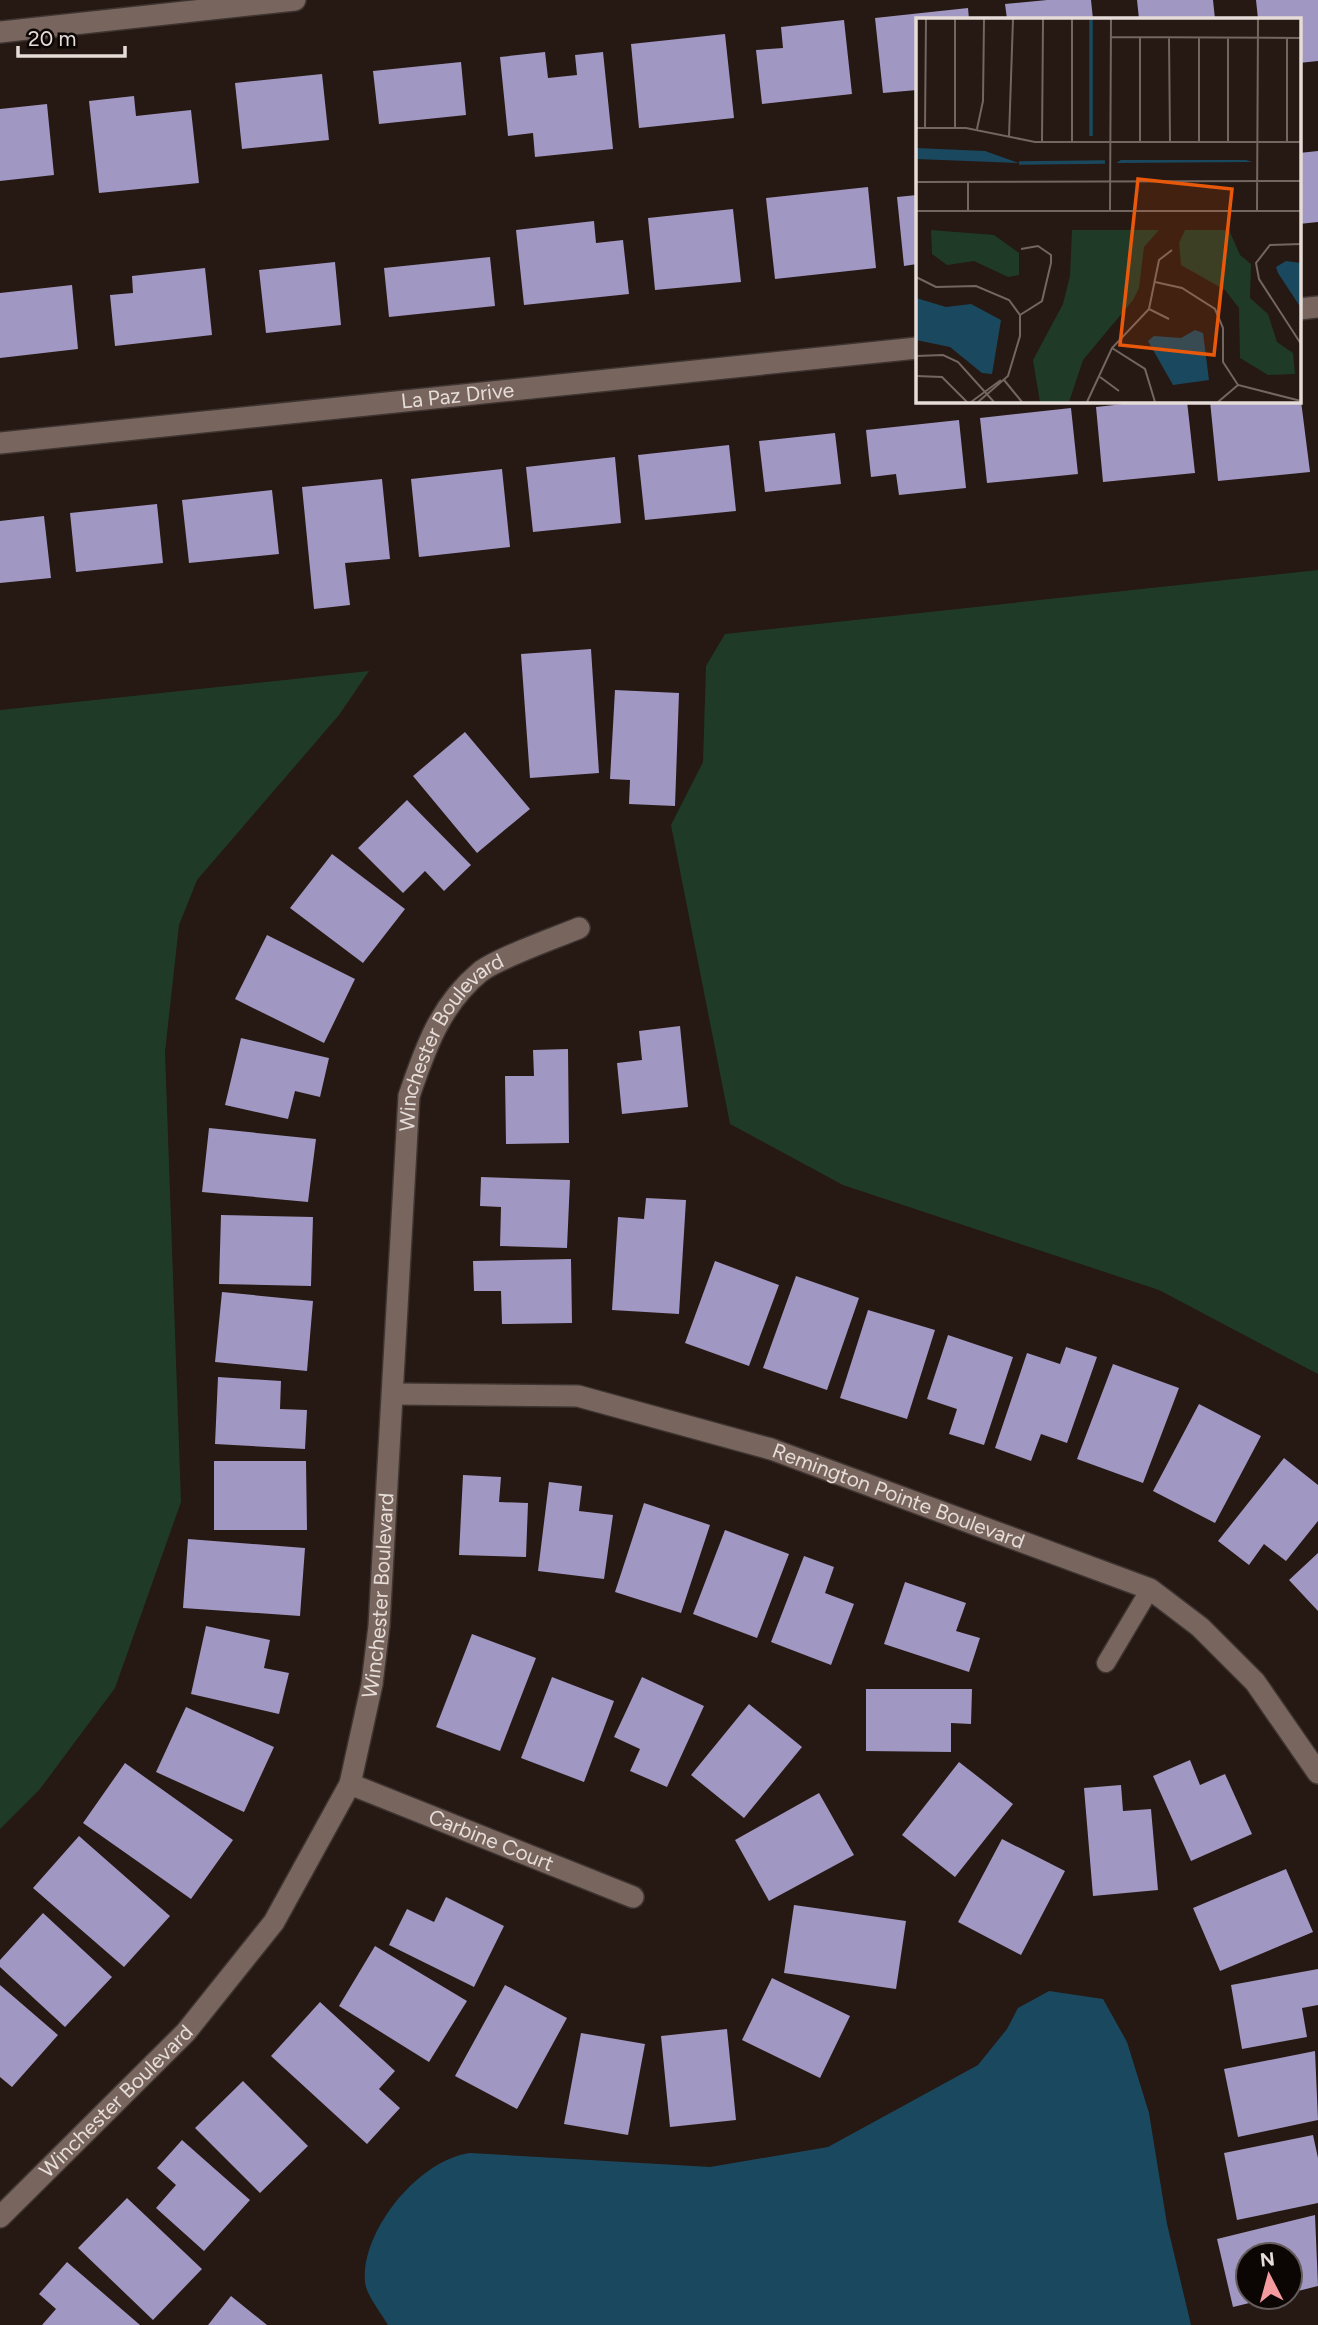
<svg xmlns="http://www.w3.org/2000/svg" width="1318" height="2325" font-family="Figtree,sans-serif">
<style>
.green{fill:#1f3b28}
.water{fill:#1a495f}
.building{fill:#a097c2}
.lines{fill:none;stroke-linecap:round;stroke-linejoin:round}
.lane-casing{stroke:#3e3431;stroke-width:21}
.street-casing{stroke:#3e3431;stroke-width:24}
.lane{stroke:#77655e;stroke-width:18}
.street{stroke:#77655e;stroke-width:21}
.labels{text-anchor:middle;stroke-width:7;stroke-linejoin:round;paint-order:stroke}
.street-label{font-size:21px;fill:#e6dcd8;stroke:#0b0504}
.inset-river{fill:none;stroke:#1a495f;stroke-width:3.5}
.inset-road{fill:none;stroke:#736661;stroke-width:2}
.view{fill:#e8590c;fill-opacity:0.15;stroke:#e8590c;stroke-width:3.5}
.inset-edge{fill:none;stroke:#e6dcd8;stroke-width:3.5}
</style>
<rect width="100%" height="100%" fill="#261812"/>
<path class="green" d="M 1318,570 L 1318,1374 L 1159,1290 L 843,1185 L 730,1124 L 671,825 L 703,762 L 706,666 L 725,634 Z
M 369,671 L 339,715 L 197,880 L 179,925 L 165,1052 L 181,1502 L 115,1688 L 40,1789 L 0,1829 L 0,710 Z"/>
<path class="water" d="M 1049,1991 L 1103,1999 L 1127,2042 L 1149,2113 L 1167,2224 L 1191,2325 L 388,2325 C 382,2314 366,2295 365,2282 C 361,2230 420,2159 470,2153 L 710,2167 L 828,2147 L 978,2065 L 1007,2029 L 1018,2008 Z"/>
<path class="building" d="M 1047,0 L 1091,0 L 1093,19 L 1007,19 L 1005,4 Z
M 1137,0 L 1213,0 L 1215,19 L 1139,19 Z
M 1256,0 L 1318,0 L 1318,61 L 1299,63 L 1299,19 L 1258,19 Z
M 968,8 L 969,19 L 917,19 L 917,90 L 883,93 L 875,18 Z
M 844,20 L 852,94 L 762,104 L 756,50 L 783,48 L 781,27 Z
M 725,34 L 734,118 L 639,128 L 631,44 Z
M 545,52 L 548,78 L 577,75 L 575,55 L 603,52 L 613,149 L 535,157 L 533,133 L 508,136 L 500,57 Z
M 461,62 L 466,115 L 379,124 L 373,71 Z
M 322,74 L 329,140 L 242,149 L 235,83 Z
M 134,96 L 136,116 L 191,110 L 199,183 L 99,193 L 89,101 Z
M 47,104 L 54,175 L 0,181 L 0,109 Z
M 1318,151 L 1318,222 L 1299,224 L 1299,153 Z
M 868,187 L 876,268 L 775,279 L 766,198 Z
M 917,195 L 917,264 L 904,266 L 897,197 Z
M 733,209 L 741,282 L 655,290 L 648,218 Z
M 594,221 L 596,243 L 623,240 L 629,294 L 524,305 L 516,230 Z
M 490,257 L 495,306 L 389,317 L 384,268 Z
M 335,262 L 341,325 L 266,333 L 259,270 Z
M 205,268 L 212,335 L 115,346 L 110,295 L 133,293 L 132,276 Z
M 72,285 L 78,349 L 0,358 L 0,293 Z
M 1299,385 L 1310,472 L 1218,481 L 1210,401 L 1299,401 Z
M 1151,401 L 1187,401 L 1195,473 L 1103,482 L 1096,407 Z
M 1071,408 L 1078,474 L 987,483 L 980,418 Z
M 959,420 L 966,488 L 899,495 L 896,474 L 871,477 L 866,430 Z
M 835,433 L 841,484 L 765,492 L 759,441 Z
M 729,445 L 736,511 L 645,520 L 638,455 Z
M 615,457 L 621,523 L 533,532 L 526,467 Z
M 502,469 L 510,547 L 419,557 L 411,479 Z
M 382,479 L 390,559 L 345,563 L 350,605 L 314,609 L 302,487 Z
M 272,490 L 279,554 L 189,563 L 182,500 Z
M 157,504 L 163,563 L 76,572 L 70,513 Z
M 44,516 L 51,578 L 0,583 L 0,521 Z
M 591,649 L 599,773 L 530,778 L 521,654 Z
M 615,690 L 679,693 L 675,806 L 629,804 L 630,780 L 610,779 Z
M 465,732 L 530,809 L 477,853 L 413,776 Z
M 407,800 L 471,865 L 444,891 L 425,871 L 403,893 L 358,848 Z
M 332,854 L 405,909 L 363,963 L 290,908 Z
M 267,935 L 355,979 L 324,1043 L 235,999 Z
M 680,1026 L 688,1107 L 622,1114 L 617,1063 L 642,1060 L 639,1031 Z
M 241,1038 L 329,1058 L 320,1097 L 295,1091 L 288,1119 L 225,1105 Z
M 568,1049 L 569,1143 L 506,1144 L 505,1076 L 534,1076 L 533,1050 Z
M 209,1128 L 316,1139 L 308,1202 L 202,1192 Z
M 481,1177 L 570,1180 L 567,1248 L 500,1246 L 501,1207 L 480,1206 Z
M 646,1198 L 686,1200 L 679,1314 L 612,1310 L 618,1217 L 644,1219 Z
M 221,1215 L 313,1217 L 311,1286 L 219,1284 Z
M 571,1259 L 572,1323 L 502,1324 L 501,1291 L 474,1291 L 473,1261 Z
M 715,1261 L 779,1285 L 749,1366 L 685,1343 Z
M 796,1276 L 859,1298 L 827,1390 L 763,1368 Z
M 222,1292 L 313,1301 L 307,1371 L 215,1362 Z
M 868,1310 L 935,1330 L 907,1419 L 840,1398 Z
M 948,1335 L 1013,1357 L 984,1445 L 949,1434 L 957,1409 L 927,1399 Z
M 1066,1347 L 1097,1357 L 1067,1443 L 1041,1434 L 1031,1461 L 995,1448 L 1027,1353 L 1060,1364 Z
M 1113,1364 L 1179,1388 L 1143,1483 L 1077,1459 Z
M 218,1377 L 281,1381 L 280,1409 L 307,1410 L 305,1449 L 215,1444 Z
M 1199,1404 L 1261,1436 L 1215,1523 L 1153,1491 Z
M 1284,1458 L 1318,1485 L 1318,1521 L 1286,1561 L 1264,1544 L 1249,1565 L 1218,1541 Z
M 214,1461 L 306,1461 L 307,1530 L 214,1530 Z
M 463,1475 L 501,1477 L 499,1502 L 528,1503 L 526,1557 L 459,1555 Z
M 549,1482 L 582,1486 L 579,1511 L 613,1515 L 604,1579 L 538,1571 Z
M 644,1503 L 710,1525 L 681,1613 L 615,1592 Z
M 725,1530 L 789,1554 L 757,1638 L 693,1614 Z
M 188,1539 L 305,1548 L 300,1616 L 183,1608 Z
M 1318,1553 L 1318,1611 L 1289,1580 Z
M 804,1556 L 834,1567 L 825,1593 L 854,1604 L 831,1665 L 771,1642 Z
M 905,1582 L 966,1603 L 956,1631 L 980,1638 L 969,1672 L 884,1644 Z
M 206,1626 L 270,1640 L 264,1668 L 289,1673 L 279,1714 L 191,1694 Z
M 472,1634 L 536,1658 L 500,1751 L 436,1727 Z
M 552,1677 L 614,1701 L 584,1782 L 521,1758 Z
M 642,1677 L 704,1706 L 667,1787 L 630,1771 L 640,1749 L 614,1737 Z
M 866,1689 L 972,1689 L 971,1724 L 951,1723 L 951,1752 L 866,1751 Z
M 749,1704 L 802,1747 L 744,1818 L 691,1775 Z
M 186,1707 L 274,1747 L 244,1812 L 156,1772 Z
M 1190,1760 L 1200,1785 L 1225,1774 L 1252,1834 L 1191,1861 L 1153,1776 Z
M 959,1762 L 1013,1804 L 955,1877 L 902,1835 Z
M 125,1763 L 233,1840 L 191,1899 L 83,1823 Z
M 1121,1785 L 1123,1811 L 1151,1809 L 1158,1890 L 1093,1896 L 1084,1788 Z
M 819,1793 L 854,1855 L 769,1901 L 735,1840 Z
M 79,1836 L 170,1916 L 124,1967 L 33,1888 Z
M 1002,1839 L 1065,1871 L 1021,1955 L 958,1922 Z
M 1286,1869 L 1313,1932 L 1220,1971 L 1193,1908 Z
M 446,1897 L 504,1926 L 474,1987 L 389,1945 L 407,1909 L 434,1922 Z
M 794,1905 L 906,1921 L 896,1989 L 784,1973 Z
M 43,1913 L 112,1977 L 65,2027 L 0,1967 L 0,1960 Z
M 375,1946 L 467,2001 L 429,2062 L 339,2006 Z
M 1318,1969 L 1318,2005 L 1302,2008 L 1307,2037 L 1242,2049 L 1231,1985 Z
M 772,1978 L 850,2016 L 820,2078 L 742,2040 Z
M 0,1985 L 58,2035 L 12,2087 L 0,2077 Z
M 505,1985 L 567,2018 L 517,2109 L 455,2076 Z
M 320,2002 L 395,2071 L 379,2089 L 400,2108 L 367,2144 L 271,2056 Z
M 727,2029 L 736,2120 L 670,2127 L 661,2036 Z
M 581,2033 L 645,2044 L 628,2135 L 564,2124 Z
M 1315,2051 L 1318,2120 L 1238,2137 L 1224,2069 Z
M 243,2081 L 308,2146 L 260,2193 L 195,2128 Z
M 1313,2135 L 1318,2158 L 1318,2203 L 1237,2220 L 1224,2153 Z
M 182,2140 L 250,2200 L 204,2251 L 156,2208 L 176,2185 L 157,2168 Z
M 127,2198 L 202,2269 L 153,2320 L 78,2248 Z
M 1315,2215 L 1318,2286 L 1290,2293 L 1290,2255 L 1248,2255 L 1248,2297 L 1270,2298 L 1233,2307 L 1217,2239 Z
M 67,2262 L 140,2325 L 42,2325 L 56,2309 L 39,2294 Z
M 231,2296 L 267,2325 L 208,2325 Z"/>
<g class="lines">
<g class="lane-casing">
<path id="lane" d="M 1106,1663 L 1150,1589"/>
</g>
<g class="street-casing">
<g id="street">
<path d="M 0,32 L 295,0"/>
<path d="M 1299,309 L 1318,307"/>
<path id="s1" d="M 0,443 L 917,348"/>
<path id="s2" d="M 394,1394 L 578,1396 L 771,1449 L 1150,1589 L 1200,1627 L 1255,1682 L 1318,1773"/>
<path id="s3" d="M 350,1784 L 633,1897"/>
<path id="s4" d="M 0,2217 L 186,2032 L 274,1922 L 350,1784 L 372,1684 L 379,1626 L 409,1096 C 425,1049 440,1005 480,972 C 498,958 555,938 579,928"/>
</g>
</g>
<use href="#lane" class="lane"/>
<use href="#street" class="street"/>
</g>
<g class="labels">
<g class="street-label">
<text dy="7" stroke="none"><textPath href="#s1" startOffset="460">La Paz Drive</textPath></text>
<text dy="7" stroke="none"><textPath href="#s4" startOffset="1320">Winchester Boulevard</textPath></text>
<text dy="7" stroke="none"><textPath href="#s2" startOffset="520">Remington Pointe Boulevard</textPath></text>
<text dy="7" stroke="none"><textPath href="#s4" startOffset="752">Winchester Boulevard</textPath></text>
<text dy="7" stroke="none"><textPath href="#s3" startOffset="152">Carbine Court</textPath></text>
<text dy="7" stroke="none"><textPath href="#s4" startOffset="164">Winchester Boulevard</textPath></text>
</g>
</g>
<g transform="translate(916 18)">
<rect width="385" height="385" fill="#261812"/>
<path d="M 15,212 L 78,217 L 103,235 L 103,257 L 92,259 L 58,243 L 31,247 L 16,236 ZM 156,212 L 243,212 L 228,229 L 223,270 L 217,282 L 167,342 L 153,384 L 124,384 L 117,342 L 147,286 L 154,258 ZM 269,212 L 313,212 L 324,237 L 335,246 L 334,280 L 352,296 L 361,324 L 377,335 L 379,356 L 352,357 L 324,340 L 323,290 L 309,272 L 265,247 L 263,225 Z" fill="#1f3b28"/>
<path d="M 0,130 L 69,133 L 103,145 L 0,141 ZM 205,142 L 330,142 L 336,144 L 200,145 ZM 370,243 L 385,245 L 385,290 L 362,255 L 360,249 ZM 0,280 L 30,289 L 55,286 L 85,302 L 76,356 L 66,355 L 34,329 L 0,322 ZM 279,312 L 287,315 L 293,362 L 257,367 L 232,323 L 238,318 L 265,320 Z" fill="#1a495f"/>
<path class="inset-river" d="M 175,1 L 175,118M 103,145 L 189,144"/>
<path class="inset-road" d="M 156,1 L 156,124M 195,19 L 385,20M 224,19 L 224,124M 253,19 L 254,124M 283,20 L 283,124M 0,110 L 50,110 L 119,124 L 385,124M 9,110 L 10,1M 39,110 L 39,1M 61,111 L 67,83 L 68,1M 93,119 L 97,1M 126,124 L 127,1M 312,124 L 312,20M 371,124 L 371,20M 0,164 L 385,163M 52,164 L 52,192M 194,192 L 195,1M 0,193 L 385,193M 341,193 L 342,1M 385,226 L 354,227 L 340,245 L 343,261 L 385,326M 0,259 L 20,269 L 60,268 L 93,282 L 104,297 L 104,318 L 92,358 L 62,384M 239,264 L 266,270 L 299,291 L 307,310 L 307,344 L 322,367 L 385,383M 233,291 L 253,301M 104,297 L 126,283 L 135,245 L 135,237 L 122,228 L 105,231M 196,330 L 229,351 L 239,384M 0,338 L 27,337 L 42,344 L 78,384M 0,358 L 26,359 L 51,384M 184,359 L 203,373M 88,362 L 106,384M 55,384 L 85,362M 171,384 L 196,330 L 233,291 L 243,242 L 256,232M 302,384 L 322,367"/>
<path class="view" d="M 222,161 L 316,171 L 298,337 L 204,327 Z"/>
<rect width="385" height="385" class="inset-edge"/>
</g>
<g transform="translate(1269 2276) rotate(354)"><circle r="33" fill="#0b0504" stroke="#635b59" stroke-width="2"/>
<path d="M0-5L12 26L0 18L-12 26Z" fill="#f49b9f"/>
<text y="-10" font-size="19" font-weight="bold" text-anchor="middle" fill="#e6dcd8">N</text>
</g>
<path d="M18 46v10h107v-10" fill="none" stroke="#e6dcd8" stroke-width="3.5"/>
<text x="28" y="46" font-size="21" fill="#e6dcd8" stroke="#0b0504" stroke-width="5" paint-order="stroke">20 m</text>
</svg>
